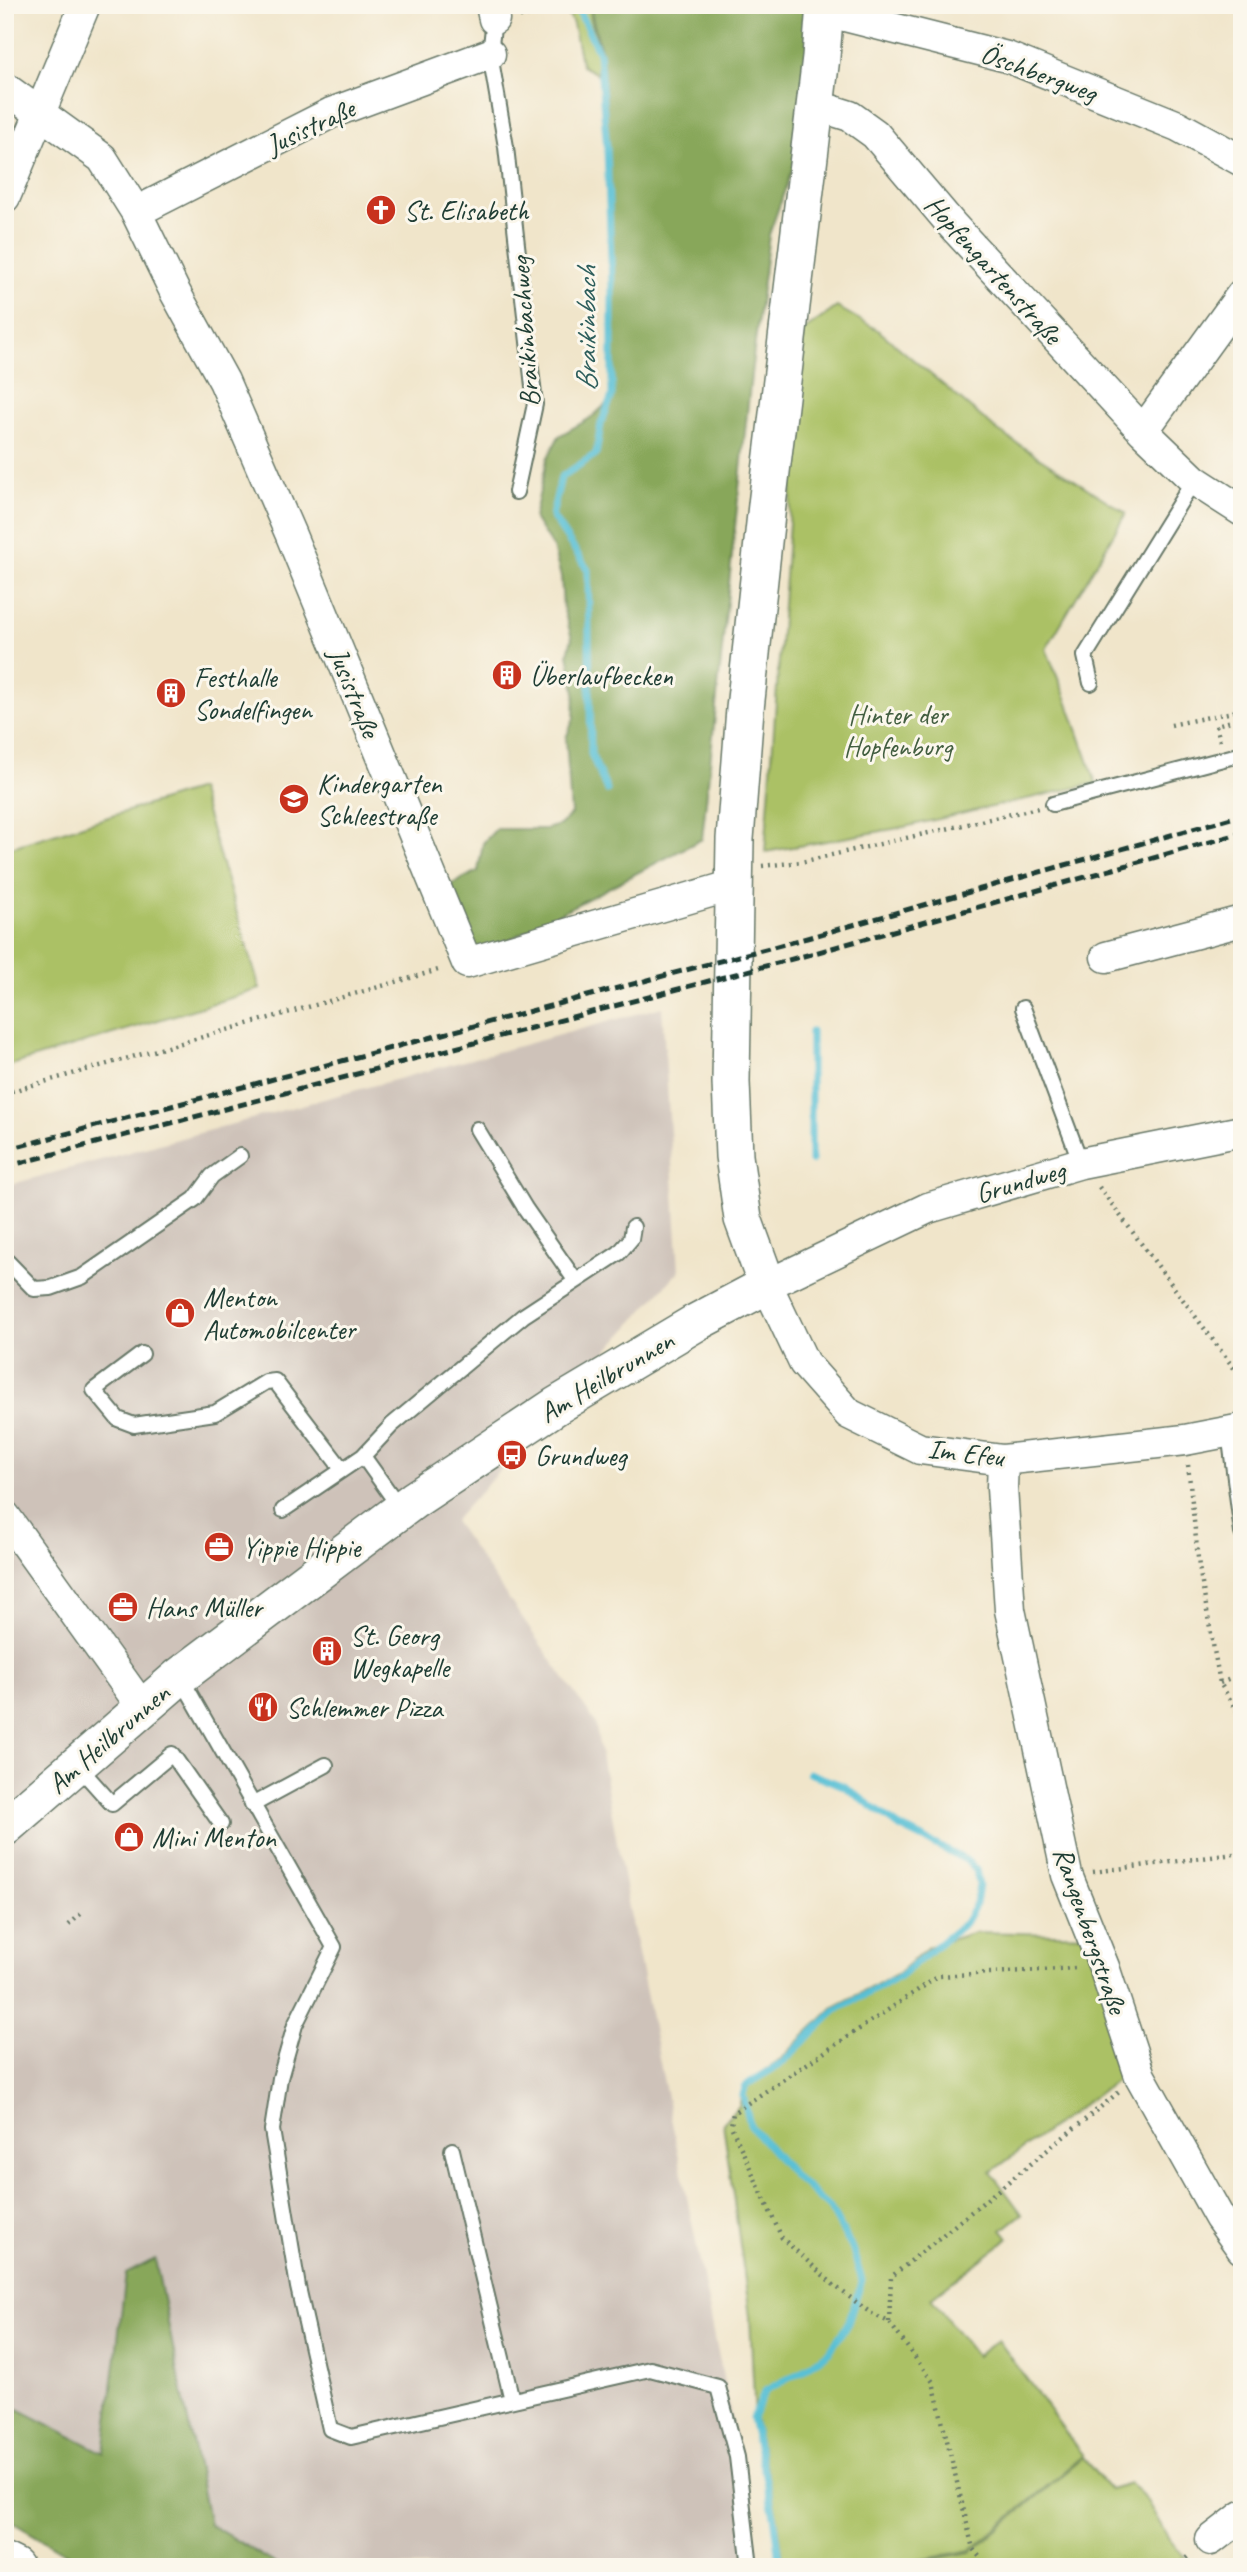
<svg xmlns="http://www.w3.org/2000/svg" width="1247" height="2572" font-family="Caveat,sans-serif">
<style>
.industrial{fill:#cec2b9}
.green{fill:#abc165;stroke:#657f4c;stroke-width:2}
.forest{fill:#88a75a;stroke:#547247;stroke-width:2}
.lines{fill:none;stroke-linecap:round;stroke-linejoin:round}
.stream{stroke:#58c0d5;stroke-width:7}
.service-casing{stroke:#687868;stroke-width:18}
.minor-casing{stroke:#687868;stroke-width:33}
.tertiary-casing{stroke:#687868;stroke-width:40}
.path{stroke:#687868;stroke-width:4.5;stroke-dasharray:2 5;stroke-linecap:butt}
.service{stroke:#fff;stroke-width:14}
.minor{stroke:#fff;stroke-width:30}
.tertiary{stroke:#fff;stroke-width:37}
.rail{stroke:#1f3d34;stroke-width:5;stroke-dasharray:10 5;stroke-linecap:butt}
.labels{text-anchor:middle;stroke-width:6;stroke-linejoin:round;paint-order:stroke}
.street-label{font-size:28px;fill:#1f3d34;stroke:#fbf7ec}
.poi-label{font-size:28px;fill:#1f3d34;stroke:#fbf7ec;text-anchor:start}
.park-label{font-size:28px;fill:#425e40;stroke:#fbf7ec}
.water-label{font-size:30px;font-style:italic;fill:#2d5e5c;stroke:#fbf7ec}
</style>
<rect width="100%" height="100%" fill="#fbf7ec"/>
<filter id="ink" filterUnits="userSpaceOnUse"><feTurbulence type="fractalNoise" baseFrequency=".0143" numOctaves="2"/><feDisplacementMap in="SourceGraphic" scale="14" xChannelSelector="R" yChannelSelector="G"/><feConvolveMatrix kernelMatrix="1 2 1 2 8 2 1 2 1" color-interpolation-filters="sRGB"/></filter>
<filter id="wash" filterUnits="userSpaceOnUse"><feTurbulence type="fractalNoise" baseFrequency=".00686" numOctaves="4" result="noise"/><feDisplacementMap in="SourceGraphic" scale="28" xChannelSelector="R" yChannelSelector="G"/><feGaussianBlur stdDeviation="1.57" result="paint"/><feColorMatrix in="noise" values="0 0 0 0 0 0 0 0 0 0 0 0 0 0 0 0 0 1.4 0 .05"/><feComposite in="paint" operator="in"/></filter>
<g filter="url(#wash)">
<rect width="100%" height="100%" fill="#f0e5ca"/>
<path class="industrial" d="M 662,1007 L 679,1271 L 454,1521 L 595,1722 L 629,1908 L 761,2567 L 281,2567 L 209,2524 L 155,2260 L 126,2275 L 104,2453 L 12,2406 L 5,2400 L 5,1186 Z"/>
<path class="green" d="M 564,5 L 590,5 L 591,20 L 601,53 L 598,60 L 597,74 L 582,66 L 573,24 Z
M 837,307 L 878,330 L 998,431 L 1126,513 L 1046,649 L 1066,698 L 1096,783 L 904,827 L 765,852 L 803,331 Z
M 199,789 L 260,989 L 5,1067 L 5,849 Z
M 975,1932 L 1091,1935 L 1140,2063 L 991,2172 L 1022,2214 L 1002,2230 L 1009,2238 L 931,2298 L 976,2356 L 998,2340 L 1083,2456 L 971,2550 L 884,2567 L 784,2567 L 777,2516 L 755,2420 L 750,2316 L 723,2123 L 740,2105 L 741,2095 L 745,2084 L 778,2062 L 834,2007 L 897,1974 L 928,1947 Z
M 1083,2458 L 1109,2489 L 1130,2483 L 1147,2501 L 1169,2539 L 1192,2567 L 892,2567 L 971,2552 Z"/>
<path class="forest" d="M 590,5 L 825,5 L 815,105 L 769,235 L 752,366 L 702,839 L 467,962 L 438,891 L 478,871 L 483,843 L 496,829 L 546,829 L 560,825 L 571,814 L 566,738 L 574,718 L 575,692 L 568,654 L 572,638 L 563,607 L 561,577 L 553,548 L 534,518 L 547,459 L 559,436 L 592,417 L 614,397 C 614,284 613,170 602,58 C 600,40 592,23 590,5 Z
M 155,2259 L 209,2524 L 281,2567 L 94,2567 L 65,2553 L 5,2518 L 5,2400 L 12,2406 L 104,2453 L 126,2274 Z"/>
<g class="lines">
<path class="stream" d="M 576,5 L 599,53 L 607,149 L 612,285 L 612,396 L 601,424 L 596,454 L 561,477 L 552,516 L 588,570 L 591,754 L 607,790
M 811,1032 L 811,1161
M 781,2567 L 774,2515 L 752,2419 L 766,2390 L 801,2372 L 830,2351 L 848,2323 L 862,2280 L 852,2248 L 830,2208 L 794,2176 L 750,2125 L 743,2095 L 746,2085 L 781,2064 L 836,2010 L 897,1978 L 965,1923 L 976,1904 L 979,1885 L 976,1870 L 966,1860 L 900,1827 L 844,1786 L 809,1773"/>
</g>
</g>
<g filter="url(#ink)">
<g class="lines">
<g class="service-casing">
<path id="service" d="M 494,19 L 490,54 L 506,147 L 535,404 L 516,492
M 1091,683 L 1085,656 L 1194,480
M 1053,804 L 1242,754
M 1023,1008 L 1081,1163
M 477,1129 L 525,1208 L 575,1280
M 5,1259 L 34,1289 L 51,1288 L 82,1277 L 195,1199 L 212,1176 L 240,1156
M 142,1354 L 94,1390 L 118,1419 L 134,1425 L 215,1413 L 266,1382 L 275,1381 L 342,1469
M 1229,1432 L 1242,1533
M 400,1508 L 363,1456 L 392,1425 L 523,1316 L 619,1253 L 631,1239 L 633,1227
M 283,1510 L 363,1456
M 181,1678 L 334,1947 L 295,2025 L 280,2078 L 272,2130 L 298,2287 L 330,2429 L 351,2437 L 650,2369 L 718,2387 L 737,2457 L 750,2567
M 78,1766 L 112,1804 L 172,1754 L 221,1824
M 252,1805 L 326,1765
M 452,2150 L 512,2400"/>
</g>
<g class="minor-casing">
<path id="minor" d="M 491,5 L 494,19
M 825,11 L 1007,57 L 1178,126 L 1242,161
M 5,88 L 102,158 L 136,212 L 175,292 L 224,381 L 290,533 L 467,963 L 734,885
M 815,105 L 850,116 L 875,134 L 952,225 L 1143,431 L 1194,480 L 1242,511
M 5,197 L 85,5
M 136,212 L 331,113 L 490,54
M 1143,431 L 1242,294
M 1106,957 L 1242,921
M 1242,1131 L 1081,1163 L 928,1208 L 767,1285 L 804,1363 L 849,1414 L 920,1449 L 1003,1460 L 1185,1440 L 1242,1429
M 1003,1460 L 1002,1488 L 1010,1610 L 1067,1875 L 1104,1967 L 1140,2076 L 1219,2217 L 1242,2249
M 5,1516 L 142,1707
M 1211,2540 L 1242,2516"/>
</g>
<g class="tertiary-casing">
<path id="tertiary" d="M 5,1827 L 180,1676 L 414,1500 L 556,1406 L 697,1322 L 767,1285 L 743,1219 L 734,1156 L 731,1082 L 735,839 L 745,709 L 767,505 L 821,57 L 825,5
M 5,2562 L 15,2567"/>
</g>
<path class="path" d="M 520,17 L 568,11 L 607,10 L 614,5
M 1171,725 L 1242,710
M 1220,741 L 1216,725 L 1239,719 L 1242,715
M 762,866 L 801,862 L 1038,808
M 5,1093 L 442,969
M 1099,1187 L 1242,1379
M 1188,1465 L 1199,1567 L 1220,1683 L 1242,1719
M 1220,1683 L 1242,1675
M 1093,1872 L 1242,1853
M 69,1925 L 84,1911
M 889,2322 L 891,2277 L 1119,2092
M 988,2567 L 973,2549 L 933,2382 L 889,2322 L 872,2314 L 835,2286 L 782,2238 L 731,2126 L 733,2113 L 939,1976 L 1076,1968
M 1175,2567 L 1191,2554"/>
<use href="#service" class="service"/>
<use href="#minor" class="minor"/>
<use href="#tertiary" class="tertiary"/>
<path class="rail" d="M 5,1150 L 807,938 L 1242,815
M 5,1167 L 811,954 L 1242,833"/>
</g>
</g>
<defs>
<g id="church-disc" transform="scale(1.575)"><circle r="9.5" fill="#c8321e" stroke="#fbf7ec"/><path d="M-1.2-6h2.4v3.5h3.3v2.4h-3.3V6h-2.4V-.1h-3.3v-2.4h3.3Z" fill="#fff"/></g>
<g id="building-disc" transform="scale(1.575)"><circle r="9.5" fill="#c8321e" stroke="#fbf7ec"/><path d="M-4-6H4V6H1V3H-1V6H-4ZM-2.5-4.3h1.7v1.8h-1.7ZM.8-4.3h1.7v1.8H.8ZM-2.5-1h1.7V.8h-1.7ZM.8-1h1.7V.8H.8Z" fill="#fff"/></g>
<g id="school-disc" transform="scale(1.575)"><circle r="9.5" fill="#c8321e" stroke="#fbf7ec"/><path d="M0-5L7-2L0 1L-7-2ZM-4 1L0 2.5L4 1V4Q0 6-4 4Z" fill="#fff"/></g>
<g id="shop-disc" transform="scale(1.575)"><circle r="9.5" fill="#c8321e" stroke="#fbf7ec"/><path d="M-5-2.5h2.3a2.7 3.5 0 0 1 5.4 0H5L5.5 6h-11ZM-1.5-2.5h3a1.5 2.3 0 0 0-3 0Z" fill="#fff"/></g>
<g id="bus-disc" transform="scale(1.575)"><circle r="9.5" fill="#c8321e" stroke="#fbf7ec"/><path d="M-5-6H5V4H4V6H2V4H-2V6H-4V4H-5ZM-3.5-4V0h7V-4ZM-3.5 1.2v1.5H-2V1.2ZM2 1.2v1.5H3.5V1.2Z" fill="#fff"/></g>
<g id="office-disc" transform="scale(1.575)"><circle r="9.5" fill="#c8321e" stroke="#fbf7ec"/><path d="M-6-3h4V-5.5h4V-3h4V5H-6ZM-1-4.5V-3h2v-1.5ZM-6 0V1H6V0Z" fill="#fff"/></g>
<g id="restaurant-disc" transform="scale(1.575)"><circle r="9.5" fill="#c8321e" stroke="#fbf7ec"/><path d="M-5-6h1v4h1v-4h1v4h1v-4h1v5L-1.5 .5V6h-2V.5L-5-1ZM5-6V6H3V1.5H1.5Q1.5-4 5-6Z" fill="#fff"/></g>
</defs>
<g fill-rule="evenodd">
<use href="#church-disc" x="381" y="210"/>
<use href="#building-disc" x="507" y="675"/>
<use href="#building-disc" x="171" y="693"/>
<use href="#school-disc" x="294" y="799"/>
<use href="#shop-disc" x="180" y="1313"/>
<use href="#bus-disc" x="512" y="1455"/>
<use href="#office-disc" x="219" y="1547"/>
<use href="#office-disc" x="123" y="1607"/>
<use href="#building-disc" x="327" y="1651"/>
<use href="#restaurant-disc" x="263" y="1707"/>
<use href="#shop-disc" x="129" y="1837"/>
</g>
<g class="labels">
<g class="street-label">
<text transform="translate(1039 72) rotate(20)" y="10">Öschbergweg</text>
<text transform="translate(310 126) rotate(-25)" y="10">Jusistraße</text>
<text transform="translate(994 269) rotate(48)" y="10">Hopfengartenstraße</text>
<text transform="translate(524 332) rotate(-94)" y="10">Braikinbachweg</text>
<text transform="translate(355 692) rotate(68)" y="10">Jusistraße</text>
<text transform="translate(1020 1181) rotate(-16)" y="10">Grundweg</text>
<text transform="translate(606 1376) rotate(-31)" y="10">Am Heilbrunnen</text>
<text transform="translate(966 1452) rotate(7)" y="10">Im Efeu</text>
<text transform="translate(108 1738) rotate(-41)" y="10">Am Heilbrunnen</text>
<text transform="translate(1091 1930) rotate(71)" y="10">Rangenbergstraße</text>
</g>
<g class="poi-label">
<text x="404" y="220">St. Elisabeth</text>
<text x="530" y="685">Überlaufbecken</text>
<text x="194" y="687">Festhalle<tspan x="194" dy="32">Sondelfingen</tspan></text>
<text x="317" y="793">Kindergarten<tspan x="317" dy="32">Schleestraße</tspan></text>
<text x="203" y="1307">Menton<tspan x="203" dy="32">Automobilcenter</tspan></text>
<text x="535" y="1465">Grundweg</text>
<text x="242" y="1557">Yippie Hippie</text>
<text x="146" y="1617">Hans Müller</text>
<text x="350" y="1645">St. Georg<tspan x="350" dy="32">Wegkapelle</tspan></text>
<text x="286" y="1717">Schlemmer Pizza</text>
<text x="152" y="1847">Mini Menton</text>
</g>
<g class="park-label">
<text x="898" y="724">Hinter der<tspan x="898" dy="32">Hopfenburg</tspan></text>
</g>
<g class="water-label">
<text transform="translate(586 329) rotate(-90)" y="10">Braikinbach</text>
</g>
</g>
<rect width="1247" height="2572" fill="none" stroke="#fbf7ec" stroke-width="28"/>
</svg>
